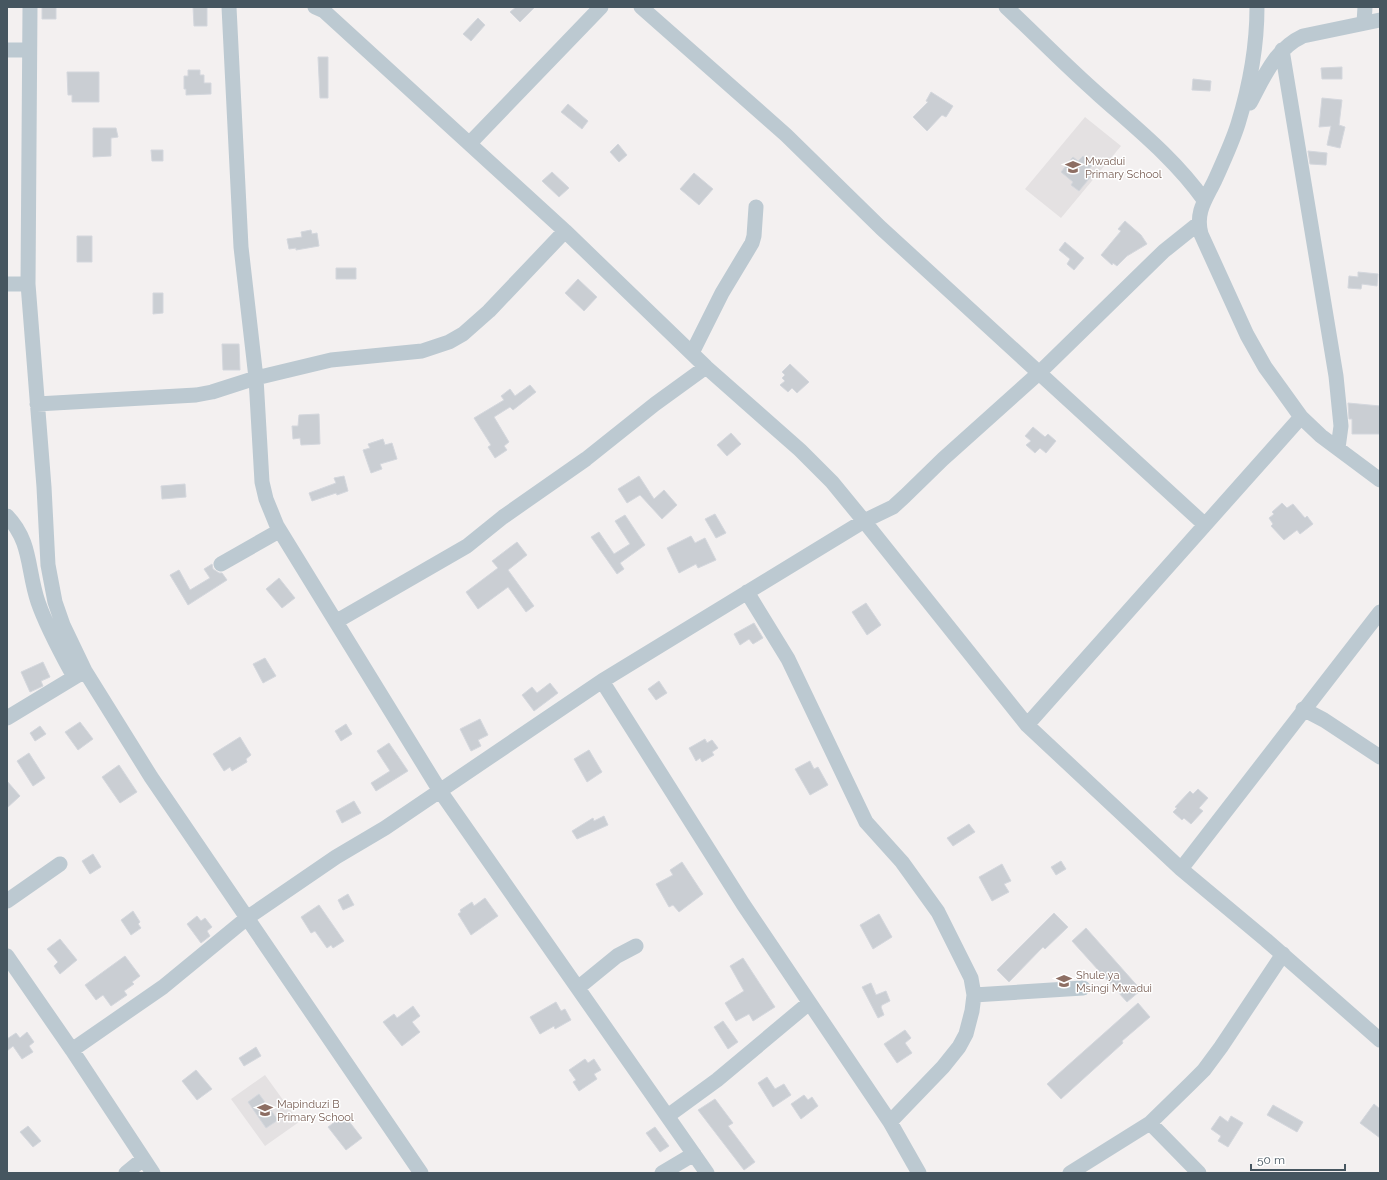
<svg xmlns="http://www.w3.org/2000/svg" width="1387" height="1180" font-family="Raleway,sans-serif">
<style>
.education{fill:#e4e1e2}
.building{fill:#caced3;stroke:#d4d7dd}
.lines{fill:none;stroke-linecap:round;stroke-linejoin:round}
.minor{stroke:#bcc9d1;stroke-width:15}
.labels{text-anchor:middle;stroke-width:3;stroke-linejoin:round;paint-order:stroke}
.education-label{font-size:11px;fill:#785e54;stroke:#fff;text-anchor:start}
</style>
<rect width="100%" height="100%" fill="#f3f0f0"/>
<path class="education" d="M 1085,117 L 1121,146 L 1061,218 L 1025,189 Z
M 265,1075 L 299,1122 L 265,1146 L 231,1099 Z"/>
<path class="building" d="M 42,7 L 56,7 L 56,19 L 42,19 Z
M 193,7 L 207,7 L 207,26 L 194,26 Z
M 516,7 L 535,7 L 520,22 L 510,12 Z
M 478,18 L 485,25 L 471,41 L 463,34 Z
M 318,57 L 328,57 L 328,98 L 320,98 Z
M 1342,67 L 1342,79 L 1322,79 L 1321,68 Z
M 188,70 L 200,70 L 200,75 L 204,75 L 204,83 L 211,83 L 211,94 L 186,95 L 186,89 L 184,89 L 184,76 L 188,76 Z
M 67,72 L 99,72 L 99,102 L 72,102 L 72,95 L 68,95 Z
M 1193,79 L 1211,81 L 1210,91 L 1192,90 Z
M 931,92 L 953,106 L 946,117 L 942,115 L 927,131 L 913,117 L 928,102 L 926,101 Z
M 1322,98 L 1342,100 L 1339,125 L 1345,127 L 1340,148 L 1327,145 L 1331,126 L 1319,127 Z
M 568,104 L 588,121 L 582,129 L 561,112 Z
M 93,128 L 116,128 L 118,137 L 111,138 L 111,156 L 93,157 Z
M 618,144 L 627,155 L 619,162 L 610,152 Z
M 151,150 L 163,150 L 163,161 L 152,161 Z
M 1308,151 L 1327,153 L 1326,165 L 1310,164 Z
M 1083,156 L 1093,164 L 1088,171 L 1093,174 L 1079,191 L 1071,185 L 1073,182 L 1061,172 L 1073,157 L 1078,161 Z
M 552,172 L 569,188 L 559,197 L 542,181 Z
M 694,173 L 713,189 L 699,205 L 680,189 Z
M 1125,221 L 1141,235 L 1147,244 L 1127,256 L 1117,266 L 1113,263 L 1112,265 L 1101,255 L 1121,231 L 1118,229 Z
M 311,230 L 312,234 L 317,233 L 319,246 L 296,250 L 296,248 L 289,249 L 287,239 L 302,237 L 301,232 Z
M 77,236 L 92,236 L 92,262 L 77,262 Z
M 1065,242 L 1084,258 L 1074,270 L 1067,264 L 1070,259 L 1059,250 Z
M 336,268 L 356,268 L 356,279 L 336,279 Z
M 1358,272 L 1378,274 L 1377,286 L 1362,284 L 1361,289 L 1348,288 L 1349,276 L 1358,277 Z
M 578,279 L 597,297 L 584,311 L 565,293 Z
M 153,293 L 163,293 L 163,313 L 153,314 Z
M 222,344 L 239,344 L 240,370 L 223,370 Z
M 790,364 L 809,382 L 797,393 L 792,388 L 788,392 L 780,385 L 785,381 L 782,378 L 785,375 L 782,372 Z
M 530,385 L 536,392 L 513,410 L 510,407 L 494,417 L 509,442 L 504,446 L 507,450 L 495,458 L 488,447 L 491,445 L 474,418 L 504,400 L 501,396 L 510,389 L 515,396 Z
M 1348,403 L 1380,406 L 1380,434 L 1352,434 L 1352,419 L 1349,419 Z
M 319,414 L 320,444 L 301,445 L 300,438 L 293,439 L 292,426 L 298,426 L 299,415 Z
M 1033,427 L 1045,437 L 1048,434 L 1056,441 L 1046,453 L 1040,448 L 1035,453 L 1026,445 L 1031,441 L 1025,436 Z
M 731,433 L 741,444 L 727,456 L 717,445 Z
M 383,439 L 385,445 L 392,443 L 397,459 L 380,464 L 382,469 L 371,473 L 363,450 L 370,448 L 368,444 Z
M 344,476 L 348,491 L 337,495 L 336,493 L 312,501 L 309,493 L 336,483 L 334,478 Z
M 639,476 L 654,499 L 664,490 L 677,505 L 662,519 L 640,495 L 627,503 L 618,489 Z
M 185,484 L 186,497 L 162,499 L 161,486 Z
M 1282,503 L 1287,508 L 1293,504 L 1305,518 L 1307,516 L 1313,524 L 1300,534 L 1297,530 L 1284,540 L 1271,526 L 1273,524 L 1269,518 L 1274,514 L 1272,512 Z
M 715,514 L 726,533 L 716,538 L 705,519 Z
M 625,515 L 645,545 L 620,563 L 624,569 L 617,574 L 591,537 L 599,532 L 614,554 L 630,544 L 615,521 Z
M 691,536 L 695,543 L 705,538 L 716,560 L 698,568 L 696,564 L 679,573 L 667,548 Z
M 517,542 L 527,555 L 508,570 L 534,606 L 526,612 L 508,587 L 478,609 L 466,592 L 498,568 L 492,561 Z
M 212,564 L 213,569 L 219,573 L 222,573 L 227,580 L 188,605 L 170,575 L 179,570 L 190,590 L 210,578 L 204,569 Z
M 279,578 L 295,598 L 282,608 L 266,589 Z
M 866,603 L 881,625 L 867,635 L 852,612 Z
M 754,623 L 763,638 L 753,644 L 749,639 L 740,645 L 734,634 Z
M 265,658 L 276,676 L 263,683 L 253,664 Z
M 43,662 L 50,677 L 41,681 L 43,686 L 30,692 L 21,672 Z
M 659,681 L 667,693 L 656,700 L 648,689 Z
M 550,683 L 558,693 L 534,711 L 522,695 L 532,687 L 537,693 Z
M 480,719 L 488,735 L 478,740 L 481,746 L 471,751 L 460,729 Z
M 80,722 L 93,739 L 78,750 L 65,732 Z
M 346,724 L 352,734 L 341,741 L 335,731 Z
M 40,726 L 46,734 L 35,741 L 30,733 Z
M 240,737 L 251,755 L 246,759 L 247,762 L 232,771 L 230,767 L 224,771 L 213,754 Z
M 705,739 L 707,743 L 712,740 L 718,748 L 712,752 L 714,755 L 702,762 L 700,758 L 696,761 L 689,748 Z
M 389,743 L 408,771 L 376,791 L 371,783 L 390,771 L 377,751 Z
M 589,750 L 602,772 L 587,782 L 574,759 Z
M 29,753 L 45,778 L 33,786 L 17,761 Z
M 810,761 L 814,769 L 818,767 L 828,785 L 810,795 L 795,769 Z
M 119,765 L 137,792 L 120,803 L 102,777 Z
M 7,781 L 20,796 L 7,808 Z
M 1198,789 L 1208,798 L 1199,808 L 1203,811 L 1191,824 L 1184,818 L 1182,820 L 1173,812 L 1177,808 L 1175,807 L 1190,791 L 1193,794 Z
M 354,801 L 361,813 L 342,823 L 336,811 Z
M 604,816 L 608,825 L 577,839 L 572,831 L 593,818 L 594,821 Z
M 969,824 L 975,832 L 953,846 L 947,838 Z
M 93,854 L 101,867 L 90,874 L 82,861 Z
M 1061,861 L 1066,869 L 1056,875 L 1051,867 Z
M 682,862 L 703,894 L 679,912 L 673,905 L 669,907 L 656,884 L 673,875 L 670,870 Z
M 1002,864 L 1011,881 L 1004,884 L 1009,892 L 992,901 L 979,877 Z
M 348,894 L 354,905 L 343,910 L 338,900 Z
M 485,898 L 498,916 L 471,935 L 458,914 L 461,912 L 460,910 L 472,902 L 474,906 Z
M 319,905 L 344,941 L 333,948 L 331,945 L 327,948 L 315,931 L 311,933 L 301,917 Z
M 133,911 L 140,922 L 138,924 L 141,928 L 131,935 L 121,920 Z
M 1054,913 L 1068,927 L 1045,949 L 1043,947 L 1009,982 L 997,970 Z
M 879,914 L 892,937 L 873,949 L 860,925 Z
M 197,916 L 201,921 L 205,918 L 212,927 L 207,931 L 210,936 L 201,943 L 187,924 Z
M 1086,928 L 1141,990 L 1127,1002 L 1072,941 Z
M 60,939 L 77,960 L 60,974 L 54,966 L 58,962 L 47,949 Z
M 125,956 L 140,976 L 132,982 L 134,984 L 124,991 L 127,995 L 111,1006 L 103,995 L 96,1000 L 85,985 Z
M 743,958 L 775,1007 L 753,1021 L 749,1014 L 736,1021 L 725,1003 L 744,991 L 730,966 Z
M 871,983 L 876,995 L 886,991 L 890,1001 L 882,1005 L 881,1007 L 884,1015 L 878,1018 L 862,987 Z
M 556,1002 L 561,1011 L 565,1009 L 571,1020 L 555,1029 L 554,1026 L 540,1034 L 530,1017 Z
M 1138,1003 L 1150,1017 L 1122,1041 L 1123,1043 L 1061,1099 L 1047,1084 Z
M 413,1006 L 420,1016 L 412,1022 L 420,1032 L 402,1046 L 383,1022 L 394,1014 L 397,1018 Z
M 723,1021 L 738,1042 L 728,1049 L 714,1027 Z
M 905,1030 L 911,1038 L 905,1043 L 912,1053 L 897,1063 L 884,1044 Z
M 27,1032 L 34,1042 L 29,1046 L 33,1052 L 22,1059 L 13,1046 L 7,1051 L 7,1039 L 16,1033 L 20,1038 Z
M 256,1047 L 261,1056 L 244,1066 L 239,1058 Z
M 585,1059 L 588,1063 L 594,1059 L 601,1070 L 594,1074 L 597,1079 L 579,1091 L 573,1082 L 576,1080 L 569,1070 Z
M 196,1070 L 212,1089 L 197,1100 L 182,1081 Z
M 767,1077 L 775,1089 L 784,1084 L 791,1095 L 773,1107 L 758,1083 Z
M 259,1094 L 278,1120 L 266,1128 L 248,1102 Z
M 804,1095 L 808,1100 L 812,1097 L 818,1106 L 801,1119 L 791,1104 Z
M 715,1099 L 733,1123 L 728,1126 L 755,1162 L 744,1170 L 698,1110 Z
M 1374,1104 L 1380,1109 L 1380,1138 L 1360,1123 Z
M 1273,1105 L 1303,1122 L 1297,1132 L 1267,1115 Z
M 344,1115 L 362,1138 L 346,1150 L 328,1127 Z
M 1220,1116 L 1228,1122 L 1231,1116 L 1243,1123 L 1228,1147 L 1218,1141 L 1221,1136 L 1211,1129 Z
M 28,1126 L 41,1141 L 33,1147 L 20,1132 Z
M 655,1127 L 669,1146 L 660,1152 L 646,1133 Z"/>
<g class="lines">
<path class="minor" d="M 30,7 L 28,284 L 44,487 L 48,565 L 55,602 L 63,625 L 85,671 L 151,777 L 421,1173
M 229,7 L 241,247 L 256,378 L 262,482 L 266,499 L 277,526 L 440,791 L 707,1173
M 315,7 L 324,11 L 565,231 L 706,367 L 800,450 L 832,482 L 864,521 L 1027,725 L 1181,869 L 1266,940 L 1380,1040
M 641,7 L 786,135 L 881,228 L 1204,524
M 1006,7 C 1037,36 1067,67 1099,95 C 1136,128 1175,159 1204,200
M 1257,7 C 1257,47 1250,85 1238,124 C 1232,143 1223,162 1215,180 C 1206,199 1195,212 1201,234 L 1247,335 L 1265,367 L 1301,417 L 1321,436 L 1380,480
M 1364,23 L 1365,7
M 7,50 L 29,50
M 1282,50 L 1336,376 L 1341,426 L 1338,448
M 1250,103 C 1264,77 1275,49 1303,36 L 1380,20
M 470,143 L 601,7
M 7,284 L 28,284
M 692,353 L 722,293 L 752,243 L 754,236 L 756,207
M 37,404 L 196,395 L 212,392 L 256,378 L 331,360 L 422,351 L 449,342 L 463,334 L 489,311 L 565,231
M 7,516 C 32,542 27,570 38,602 C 47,628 61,653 74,677
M 221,564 L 279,531
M 747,592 L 788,659 L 866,822 L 902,862 L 938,912 L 971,978 L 974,995 L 972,1011 L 966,1034 L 959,1047 L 943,1067 L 890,1122
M 337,621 L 467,546 L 503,517 L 586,459 L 655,404 L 706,367
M 602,681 L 743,904 L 890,1122 L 919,1173
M 1303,709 L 1324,720 L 1380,757
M 7,718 L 83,672
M 1027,725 L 1301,417
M 1181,869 L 1380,612
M 7,901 L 60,864
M 7,956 L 72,1050 L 153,1173
M 579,987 L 617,956 L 636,946
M 974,995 L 1083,988
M 72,1050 L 163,987 L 247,918 L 336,857 L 385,828 L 602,681 L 864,521 L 893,507 L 905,496 L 943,459 L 1040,372 L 1164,251 L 1199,223
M 669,1115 L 717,1080 L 809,1003
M 1150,1123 L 1199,1173
M 126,1173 L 143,1159
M 662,1173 L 694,1154
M 1070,1173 L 1150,1123 L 1191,1083 L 1204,1070 L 1221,1047 L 1283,954"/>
</g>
<defs>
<g id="school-bare" transform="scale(1.2)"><path d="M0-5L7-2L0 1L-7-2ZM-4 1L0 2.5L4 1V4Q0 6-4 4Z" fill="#8d6e63" stroke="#fff" stroke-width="2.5" paint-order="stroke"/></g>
</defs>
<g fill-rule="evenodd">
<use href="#school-bare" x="1073" y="167"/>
<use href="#school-bare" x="1064" y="981"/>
<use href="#school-bare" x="265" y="1110"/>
</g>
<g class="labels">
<g class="education-label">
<text x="1085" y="165">Mwadui<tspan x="1085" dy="13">Primary School</tspan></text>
<text x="1076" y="979">Shule ya<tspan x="1076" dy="13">Msingi Mwadui</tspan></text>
<text x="277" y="1108">Mapinduzi B<tspan x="277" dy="13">Primary School</tspan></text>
</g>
</g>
<rect width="1387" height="1180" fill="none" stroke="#465660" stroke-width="16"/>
<path d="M1251 1164v6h94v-6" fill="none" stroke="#465660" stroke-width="2"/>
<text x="1257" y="1164" font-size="12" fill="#465660" stroke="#ffffff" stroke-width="3" paint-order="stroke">50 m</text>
</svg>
